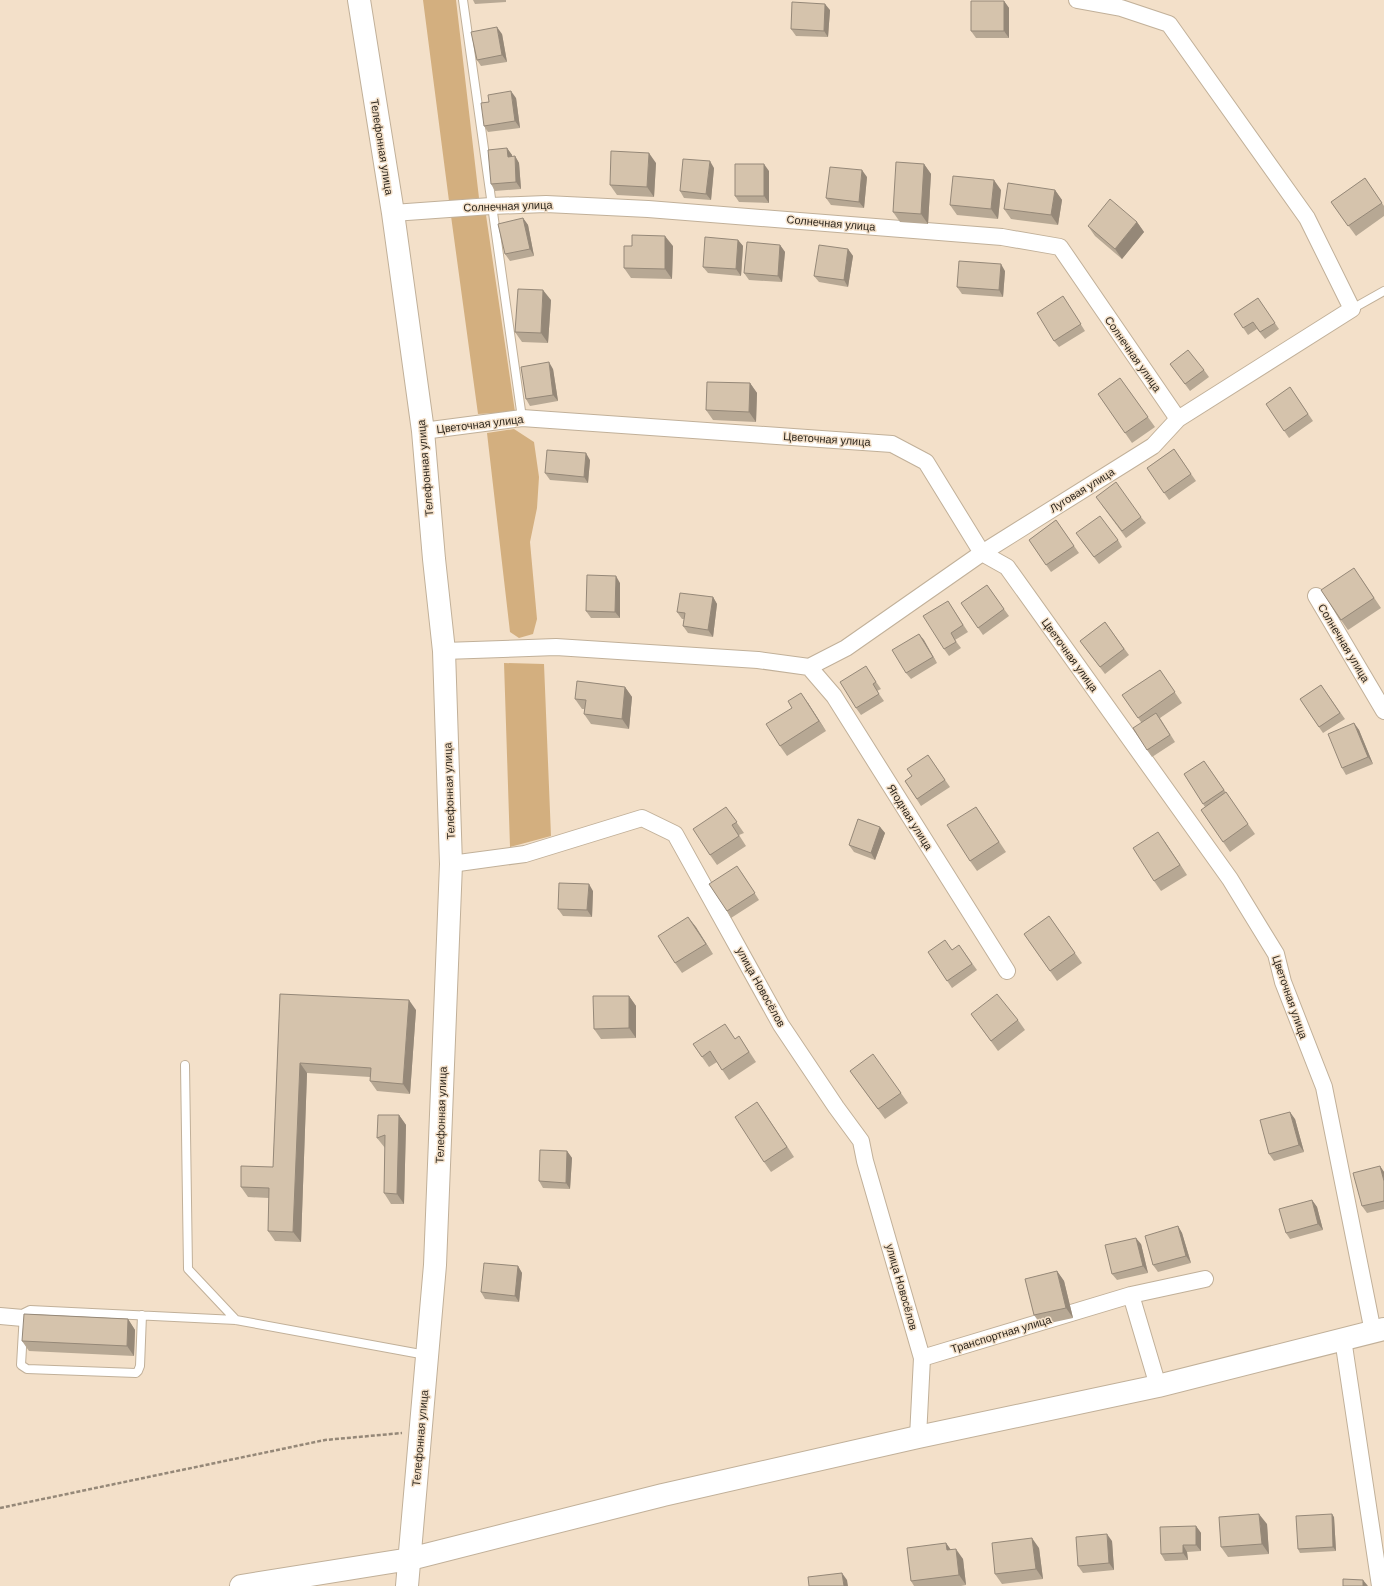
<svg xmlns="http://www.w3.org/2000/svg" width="1384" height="1586" font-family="'DM Sans',sans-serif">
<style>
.green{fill:#d3af7f}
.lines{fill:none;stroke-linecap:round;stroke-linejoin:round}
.lane-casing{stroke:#c1b099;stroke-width:10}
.street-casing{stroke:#c1b099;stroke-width:18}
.secondary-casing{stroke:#c1b099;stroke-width:24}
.path{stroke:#958878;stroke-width:2.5;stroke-dasharray:4 2;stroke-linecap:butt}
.lane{stroke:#fff;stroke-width:8}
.street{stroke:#fff;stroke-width:16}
.secondary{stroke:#fff;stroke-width:22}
.wall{fill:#b7a894}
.shaded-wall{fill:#958878}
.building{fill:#d5c3ac;stroke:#958878}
.labels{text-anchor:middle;stroke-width:3;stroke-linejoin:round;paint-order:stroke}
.street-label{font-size:11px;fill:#2f281f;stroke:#f3e0c9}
</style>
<rect width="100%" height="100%" fill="#f3e0c9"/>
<path class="green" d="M 423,0 L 456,0 L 479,198 L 449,201 Z
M 486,215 L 515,412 L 478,414 L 451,216 Z
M 514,429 L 534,442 L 539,477 L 537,508 L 530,542 L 537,619 L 533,634 L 519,638 L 510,632 L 487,433 Z
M 504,663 L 544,664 L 551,836 L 510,847 Z"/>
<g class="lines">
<g class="lane-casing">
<path id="lane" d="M 463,0 L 522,418
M 1352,309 L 1384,291
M 185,1065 L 188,1269 L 236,1320
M 142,1315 L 140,1366 L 138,1371 L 136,1373 L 27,1369 L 21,1365 L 24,1313 L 30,1310 L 236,1320 L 426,1355"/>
</g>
<g class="street-casing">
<path id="street" d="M 393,213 L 491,206 L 546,204 L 648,209 L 1002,237 L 1060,247 L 1178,419
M 423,431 L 522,418 L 892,444 L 926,462 L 982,553 L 1007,567 L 1230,879 L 1276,954 L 1283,982 L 1324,1087 L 1373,1332
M 1316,596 L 1384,711
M 444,651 L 556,647 L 758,660 L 809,667
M 809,667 L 846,648 L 982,553 L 1153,446 L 1178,419 L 1352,309 L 1307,218 L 1169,24 L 1121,8 L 1077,0
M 809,667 L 834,696 L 1007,971
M 451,864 L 525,854 L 642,818 L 675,834 L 781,1025 L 836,1107 L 861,1141 L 865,1161 L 922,1358
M 1131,1295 L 1158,1386
M 0,1316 L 23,1318
M 1343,1339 L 1380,1586
M 918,1437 L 922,1358 L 1131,1295 L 1205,1279"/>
</g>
<g class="secondary-casing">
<path id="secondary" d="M 359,0 L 393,213 L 423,431 L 434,559 L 444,651 L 451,864 L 435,1265 L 407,1586
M 241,1586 L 410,1559 L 663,1495 L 918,1437 L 1158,1386 L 1384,1329"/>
</g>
<path class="path" d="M 0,1508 L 325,1440 L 402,1433"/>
<use href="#lane" class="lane"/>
<use href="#street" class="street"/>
<use href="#secondary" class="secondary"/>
</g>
<path class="wall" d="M 473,0 L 506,0 L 506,2 L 475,4 Z
M 1004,1 L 1009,8 L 1009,38 L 976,38 L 971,31 Z
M 830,10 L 828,37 L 796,36 L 791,29 Z
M 502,34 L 507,62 L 481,66 L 477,60 Z
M 516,98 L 520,128 L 488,132 L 484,126 Z
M 507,148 L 512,155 L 512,157 L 515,156 L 519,163 L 521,189 L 495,191 L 491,184 Z
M 656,163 L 654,197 L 617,195 L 610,185 Z
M 924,164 L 931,174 L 928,224 L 900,222 L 893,212 Z
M 714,168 L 711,200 L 684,198 L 680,191 Z
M 769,171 L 769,203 L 739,202 L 735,196 Z
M 867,177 L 864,208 L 831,205 L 826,198 Z
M 1365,178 L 1384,206 L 1384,216 L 1356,236 L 1331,202 Z
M 1001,190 L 998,219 L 957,215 L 950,205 Z
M 1055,190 L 1062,200 L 1058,225 L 1011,219 L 1004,209 Z
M 523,218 L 528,225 L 534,256 L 510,261 L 505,254 Z
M 1137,222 L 1144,232 L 1122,259 L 1095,236 L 1088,226 Z
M 738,240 L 743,246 L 741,276 L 708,273 L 703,267 Z
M 780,245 L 785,252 L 782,282 L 749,280 L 744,273 Z
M 673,246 L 672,279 L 631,278 L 624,268 Z
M 848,249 L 853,256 L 848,287 L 819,282 L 814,276 Z
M 1005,271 L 1003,297 L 962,294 L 957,287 Z
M 1063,296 L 1085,331 L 1059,347 L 1054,341 Z
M 1258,298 L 1279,329 L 1265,339 L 1257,329 L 1248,335 L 1234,314 Z
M 551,300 L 548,343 L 522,342 L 515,332 Z
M 1170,364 L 1204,370 L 1209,377 L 1190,391 Z
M 553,369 L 558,401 L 530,406 L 526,399 Z
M 1120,378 L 1155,427 L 1132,443 L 1098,394 Z
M 750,383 L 757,393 L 756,422 L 713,420 L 706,410 Z
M 1290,387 L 1313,421 L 1289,438 L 1266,404 Z
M 1174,449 L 1196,481 L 1169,500 L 1147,468 Z
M 590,460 L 588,483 L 550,480 L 545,473 Z
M 1101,504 L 1141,517 L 1146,523 L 1126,538 Z
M 1056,520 L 1079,553 L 1051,572 L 1029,540 Z
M 1081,540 L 1118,540 L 1122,547 L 1099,564 Z
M 1361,578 L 1381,608 L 1348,630 L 1341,620 Z
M 620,583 L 620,618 L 591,618 L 586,611 Z
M 987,585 L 1009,616 L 983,635 L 961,603 Z
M 713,597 L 717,604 L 713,637 L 688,633 L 683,626 L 684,619 L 682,619 L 677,612 Z
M 948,601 L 968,632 L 955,640 L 961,648 L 949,656 L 944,649 Z
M 1105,622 L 1129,655 L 1105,674 L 1080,641 Z
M 919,634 L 937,663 L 911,679 L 906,673 Z
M 1160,670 L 1182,703 L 1160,718 L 1175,742 L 1152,757 L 1147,750 L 1141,722 L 1122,695 Z
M 870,673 L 881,689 L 877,691 L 884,701 L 861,715 L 856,708 Z
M 1321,685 L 1345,719 L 1323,733 L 1300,699 Z
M 625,687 L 632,697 L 629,729 L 591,724 L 584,714 L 584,709 L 582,709 L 575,699 Z
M 808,703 L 826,731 L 787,756 L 780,746 Z
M 1354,723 L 1359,730 L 1373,764 L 1346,775 L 1342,768 Z
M 928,755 L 950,787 L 921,806 L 905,781 L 912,776 Z
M 1204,761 L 1255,834 L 1230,852 L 1201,810 L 1205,807 L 1184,774 Z
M 726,807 L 744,833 L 739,835 L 746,846 L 717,865 L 710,855 Z
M 976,807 L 1006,852 L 977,871 L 970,861 Z
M 880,827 L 885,833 L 875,860 L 854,852 L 849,845 Z
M 1165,842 L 1187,875 L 1161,891 L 1154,881 Z
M 742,873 L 759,900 L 731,918 L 727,911 Z
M 593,891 L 592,917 L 563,916 L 558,909 Z
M 1049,916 L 1082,963 L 1057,981 L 1024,934 Z
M 688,917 L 713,954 L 682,973 L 675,963 Z
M 959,945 L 977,970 L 952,988 L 928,952 L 952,950 Z
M 280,994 L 416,1010 L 410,1094 L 377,1091 L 370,1081 L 370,1077 L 307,1073 L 301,1242 L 275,1241 L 268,1231 L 269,1198 L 248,1197 L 241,1187 L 273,1167 Z
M 629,996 L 636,1006 L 636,1038 L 601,1039 L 594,1029 Z
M 971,1014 L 1018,1020 L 1025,1030 L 998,1051 Z
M 739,1036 L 756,1062 L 729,1080 L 717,1062 L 709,1067 L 693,1044 L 735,1039 Z
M 850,1071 L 901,1093 L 908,1103 L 885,1119 Z
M 757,1102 L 794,1157 L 771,1172 L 764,1162 Z
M 399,1115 L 406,1125 L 404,1204 L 391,1204 L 384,1193 L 385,1148 L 377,1138 Z
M 1295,1119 L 1304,1152 L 1274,1161 L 1269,1154 Z
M 567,1151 L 572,1158 L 570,1189 L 543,1188 L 539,1181 Z
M 1380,1166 L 1384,1172 L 1384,1209 L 1367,1213 L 1362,1206 Z
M 1312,1200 L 1317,1207 L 1323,1230 L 1290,1239 L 1286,1233 Z
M 1178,1226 L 1182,1233 L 1191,1263 L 1158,1272 L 1153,1265 Z
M 1141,1244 L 1148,1273 L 1117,1280 L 1112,1274 Z
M 518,1266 L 522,1273 L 519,1302 L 485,1299 L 481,1292 Z
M 1057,1271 L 1064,1281 L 1073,1318 L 1041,1325 L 1034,1315 Z
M 128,1319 L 135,1330 L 134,1356 L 29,1351 L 22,1341 Z
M 1334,1517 L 1336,1551 L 1300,1553 L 1298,1549 Z
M 1267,1524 L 1269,1554 L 1228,1557 L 1221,1547 Z
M 1196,1526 L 1201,1533 L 1201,1551 L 1187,1552 L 1188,1560 L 1165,1561 L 1161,1554 Z
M 1112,1541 L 1114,1570 L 1083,1573 L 1078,1566 Z
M 946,1543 L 951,1550 L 963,1559 L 966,1585 L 961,1586 L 914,1586 L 911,1581 Z
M 1039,1548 L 1043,1579 L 1002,1584 L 995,1574 Z"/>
<path class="shaded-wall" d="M 1004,1 L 1009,8 L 1009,38 L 1004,31 Z
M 825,4 L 830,10 L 828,37 L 824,31 Z
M 497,27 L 502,34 L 507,62 L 502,55 Z
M 511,91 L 516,98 L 520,128 L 515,121 Z
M 507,148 L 512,155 L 512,164 L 508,157 Z
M 649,153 L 656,163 L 654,197 L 647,187 Z
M 515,156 L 519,163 L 521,189 L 516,182 Z
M 710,161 L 714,168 L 711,200 L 706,194 Z
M 764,164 L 769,171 L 769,203 L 764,196 Z
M 924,164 L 931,174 L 928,224 L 921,214 Z
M 862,170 L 867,177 L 864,208 L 859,202 Z
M 994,180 L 1001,190 L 998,219 L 991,209 Z
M 1055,190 L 1062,200 L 1058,225 L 1051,215 Z
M 523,218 L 528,225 L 534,256 L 530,249 Z
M 1137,222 L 1144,232 L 1122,259 L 1115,249 Z
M 665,236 L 673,246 L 672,279 L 665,269 Z
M 738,240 L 743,246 L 741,276 L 736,269 Z
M 780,245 L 785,252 L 782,282 L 778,276 Z
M 848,249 L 853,256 L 848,287 L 844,280 Z
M 1001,264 L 1005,271 L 1003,297 L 999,290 Z
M 543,290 L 551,300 L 548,343 L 541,333 Z
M 549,362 L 553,369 L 558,401 L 553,395 Z
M 750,383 L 757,393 L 756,422 L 749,412 Z
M 586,453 L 590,460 L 588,483 L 584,477 Z
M 616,576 L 620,583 L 620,618 L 615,612 Z
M 713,597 L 717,604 L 713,637 L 708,630 Z
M 919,634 L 924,640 L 937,663 L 933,657 Z
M 625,687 L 632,697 L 629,729 L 622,719 Z
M 801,693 L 808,703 L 826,731 L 819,721 Z
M 1354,723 L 1359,730 L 1373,764 L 1368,757 Z
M 880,827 L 885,833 L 875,860 L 871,853 Z
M 1158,832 L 1165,842 L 1187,875 L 1180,865 Z
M 589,884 L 593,891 L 592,917 L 587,910 Z
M 688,917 L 696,927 L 713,954 L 706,944 Z
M 629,996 L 636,1006 L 636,1038 L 629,1028 Z
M 409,1000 L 416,1010 L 410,1094 L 403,1084 Z
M 300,1063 L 307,1073 L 301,1242 L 293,1232 Z
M 757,1102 L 764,1112 L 794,1157 L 787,1147 Z
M 1290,1112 L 1295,1119 L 1304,1152 L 1299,1145 Z
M 399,1115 L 406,1125 L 404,1204 L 397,1194 Z
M 567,1151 L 572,1158 L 570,1189 L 566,1183 Z
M 1380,1166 L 1384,1172 L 1384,1181 Z
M 1312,1200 L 1317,1207 L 1323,1230 L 1318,1224 Z
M 1178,1226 L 1182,1233 L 1191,1263 L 1186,1256 Z
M 1136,1238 L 1141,1244 L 1148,1273 L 1143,1266 Z
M 518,1266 L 522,1273 L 519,1302 L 515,1296 Z
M 1057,1271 L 1064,1281 L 1073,1318 L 1066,1308 Z
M 128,1319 L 135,1330 L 134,1356 L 127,1346 Z
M 1259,1514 L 1267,1524 L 1269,1554 L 1262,1544 Z
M 1332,1514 L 1334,1517 L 1336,1551 L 1333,1547 Z
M 1196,1526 L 1201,1533 L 1201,1551 L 1196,1545 Z
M 1107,1534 L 1112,1541 L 1114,1570 L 1109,1563 Z
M 1032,1538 L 1039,1548 L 1043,1579 L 1036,1569 Z
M 946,1543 L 953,1553 L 947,1550 Z
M 1183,1545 L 1187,1552 L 1188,1560 L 1183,1553 Z
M 956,1549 L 963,1559 L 966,1585 L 959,1575 Z
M 842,1573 L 847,1580 L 848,1586 L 844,1586 Z
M 1363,1580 L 1368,1586 L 1363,1586 Z"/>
<path class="building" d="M 971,1 L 1004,1 L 1004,31 L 971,31 Z
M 792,2 L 825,4 L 824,31 L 791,29 Z
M 497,27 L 502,55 L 477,60 L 471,32 Z
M 511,91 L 515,121 L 484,126 L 481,103 L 489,102 L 488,95 Z
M 507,148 L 508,157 L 515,156 L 516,182 L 491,184 L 488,150 Z
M 611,151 L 649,153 L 647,187 L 610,185 Z
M 683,159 L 710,161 L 706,194 L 680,191 Z
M 896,162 L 924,164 L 921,214 L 893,212 Z
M 735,164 L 764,164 L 764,196 L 735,196 Z
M 830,167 L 862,170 L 859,202 L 826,198 Z
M 953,176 L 994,180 L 991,209 L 950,205 Z
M 1365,178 L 1382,203 L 1348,226 L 1331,202 Z
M 1008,183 L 1055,190 L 1051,215 L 1004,209 Z
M 1110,199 L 1137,222 L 1115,249 L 1088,226 Z
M 523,218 L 530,249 L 505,254 L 498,224 Z
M 632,235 L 665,236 L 665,269 L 624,268 L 624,246 L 632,246 Z
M 705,237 L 738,240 L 736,269 L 703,267 Z
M 747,242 L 780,245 L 778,276 L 744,273 Z
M 819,245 L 848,249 L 844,280 L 814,276 Z
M 959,261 L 1001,264 L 999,290 L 957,287 Z
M 518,289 L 543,290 L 541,333 L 515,332 Z
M 1063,296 L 1081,324 L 1054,341 L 1037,313 Z
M 1258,298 L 1275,323 L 1260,332 L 1253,322 L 1243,328 L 1234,314 Z
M 1188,350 L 1204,370 L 1185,384 L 1170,364 Z
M 549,362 L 553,395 L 526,399 L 521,367 Z
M 1120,378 L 1148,417 L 1125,433 L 1098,394 Z
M 707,382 L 750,383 L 749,412 L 706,410 Z
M 1290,387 L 1308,414 L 1284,431 L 1266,404 Z
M 1174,449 L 1191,474 L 1164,493 L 1147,468 Z
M 547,450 L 586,453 L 584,477 L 545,473 Z
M 1116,482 L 1141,517 L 1122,531 L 1096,497 Z
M 1100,516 L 1118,540 L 1094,557 L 1076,533 Z
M 1056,520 L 1074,546 L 1046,565 L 1029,540 Z
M 1354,568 L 1374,598 L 1341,620 L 1321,590 Z
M 587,575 L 616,576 L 615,612 L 586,611 Z
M 987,585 L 1004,609 L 978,628 L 961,603 Z
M 680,593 L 713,597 L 708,630 L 683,626 L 685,613 L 677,612 Z
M 948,601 L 963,625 L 951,633 L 956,642 L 944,649 L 923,616 Z
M 1105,622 L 1124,649 L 1100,667 L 1080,641 Z
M 919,634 L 933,657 L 906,673 L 892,650 Z
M 866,666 L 876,682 L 873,684 L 879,694 L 856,708 L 840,682 Z
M 1160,670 L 1175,692 L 1138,718 L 1122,695 Z
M 577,681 L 625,687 L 622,719 L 584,714 L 586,700 L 575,699 Z
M 1321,685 L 1340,713 L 1319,727 L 1300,699 Z
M 801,693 L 819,721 L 780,746 L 766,724 L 792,708 L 788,701 Z
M 1156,713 L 1170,735 L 1147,750 L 1133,728 Z
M 1354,723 L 1368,757 L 1342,768 L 1328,734 Z
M 928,755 L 945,780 L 917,799 L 905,781 L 912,776 L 907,769 Z
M 1204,761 L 1224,790 L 1203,804 L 1184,774 Z
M 1226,792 L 1248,824 L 1223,842 L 1201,810 Z
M 726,807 L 737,822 L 732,825 L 739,836 L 710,855 L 693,829 Z
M 976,807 L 999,842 L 970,861 L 947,825 Z
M 858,819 L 880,827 L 871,853 L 849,845 Z
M 1158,832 L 1180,865 L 1154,881 L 1133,848 Z
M 737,866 L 755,893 L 727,911 L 709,884 Z
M 559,883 L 589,884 L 587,910 L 558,909 Z
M 1049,916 L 1075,953 L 1050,971 L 1024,934 Z
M 688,917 L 706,944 L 675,963 L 658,936 Z
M 945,940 L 952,950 L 959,945 L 972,964 L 947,981 L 928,952 Z
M 280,994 L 409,1000 L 403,1084 L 370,1081 L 371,1068 L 300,1063 L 293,1232 L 268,1231 L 269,1188 L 241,1187 L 241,1166 L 273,1167 Z
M 997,994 L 1018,1020 L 991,1041 L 971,1014 Z
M 593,996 L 629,996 L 629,1028 L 594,1029 Z
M 725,1024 L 735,1039 L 739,1036 L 749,1052 L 722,1070 L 710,1051 L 702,1057 L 693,1044 Z
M 873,1054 L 901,1093 L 878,1109 L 850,1071 Z
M 757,1102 L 787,1147 L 764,1162 L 735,1117 Z
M 1290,1112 L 1299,1145 L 1269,1154 L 1260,1120 Z
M 378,1115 L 399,1115 L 397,1194 L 384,1193 L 385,1135 L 377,1138 Z
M 540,1150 L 567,1151 L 566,1183 L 539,1181 Z
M 1380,1166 L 1384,1181 L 1384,1201 L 1362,1206 L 1353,1173 Z
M 1312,1200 L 1318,1224 L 1286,1233 L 1279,1209 Z
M 1178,1226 L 1186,1256 L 1153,1265 L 1145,1236 Z
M 1136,1238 L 1143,1266 L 1112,1274 L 1105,1245 Z
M 484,1263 L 518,1266 L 515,1296 L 481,1292 Z
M 1057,1271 L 1066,1308 L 1034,1315 L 1025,1279 Z
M 24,1314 L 128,1319 L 127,1346 L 22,1341 Z
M 1259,1514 L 1262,1544 L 1221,1547 L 1219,1517 Z
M 1332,1514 L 1333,1547 L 1298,1549 L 1296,1516 Z
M 1196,1526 L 1196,1545 L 1183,1545 L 1183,1553 L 1161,1554 L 1160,1527 Z
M 1107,1534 L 1109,1563 L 1078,1566 L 1076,1537 Z
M 1032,1538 L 1036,1569 L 995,1574 L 992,1543 Z
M 946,1543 L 947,1550 L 956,1549 L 959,1575 L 911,1581 L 907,1548 Z
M 842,1573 L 844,1586 L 809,1586 L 808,1577 Z
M 1343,1579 L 1363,1580 L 1363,1586 L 1343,1586 Z"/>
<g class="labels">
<g class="street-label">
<text transform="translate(382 147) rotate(81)" y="4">Телефонная улица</text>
<text transform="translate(508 206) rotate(-2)" y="4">Солнечная улица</text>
<text transform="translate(831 223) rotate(5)" y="4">Солнечная улица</text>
<text transform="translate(1133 354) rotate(55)" y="4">Солнечная улица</text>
<text transform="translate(480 424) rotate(-7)" y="4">Цветочная улица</text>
<text transform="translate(827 439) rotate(4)" y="4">Цветочная улица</text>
<text transform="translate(425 468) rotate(-95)" y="4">Телефонная улица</text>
<text transform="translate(1082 490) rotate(-32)" y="4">Луговая улица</text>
<text transform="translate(1344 643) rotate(59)" y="4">Солнечная улица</text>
<text transform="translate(1070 655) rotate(54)" y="4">Цветочная улица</text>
<text transform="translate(449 791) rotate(-92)" y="4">Телефонная улица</text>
<text transform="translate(910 817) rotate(58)" y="4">Ягодная улица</text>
<text transform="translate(761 987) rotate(61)" y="4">улица Новосёлов</text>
<text transform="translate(1290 997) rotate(71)" y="4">Цветочная улица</text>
<text transform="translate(441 1115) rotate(-88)" y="4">Телефонная улица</text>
<text transform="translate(902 1287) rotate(74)" y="4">улица Новосёлов</text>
<text transform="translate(1001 1334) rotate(-17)" y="4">Транспортная улица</text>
<text transform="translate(420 1438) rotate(-85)" y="4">Телефонная улица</text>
</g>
</g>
</svg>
